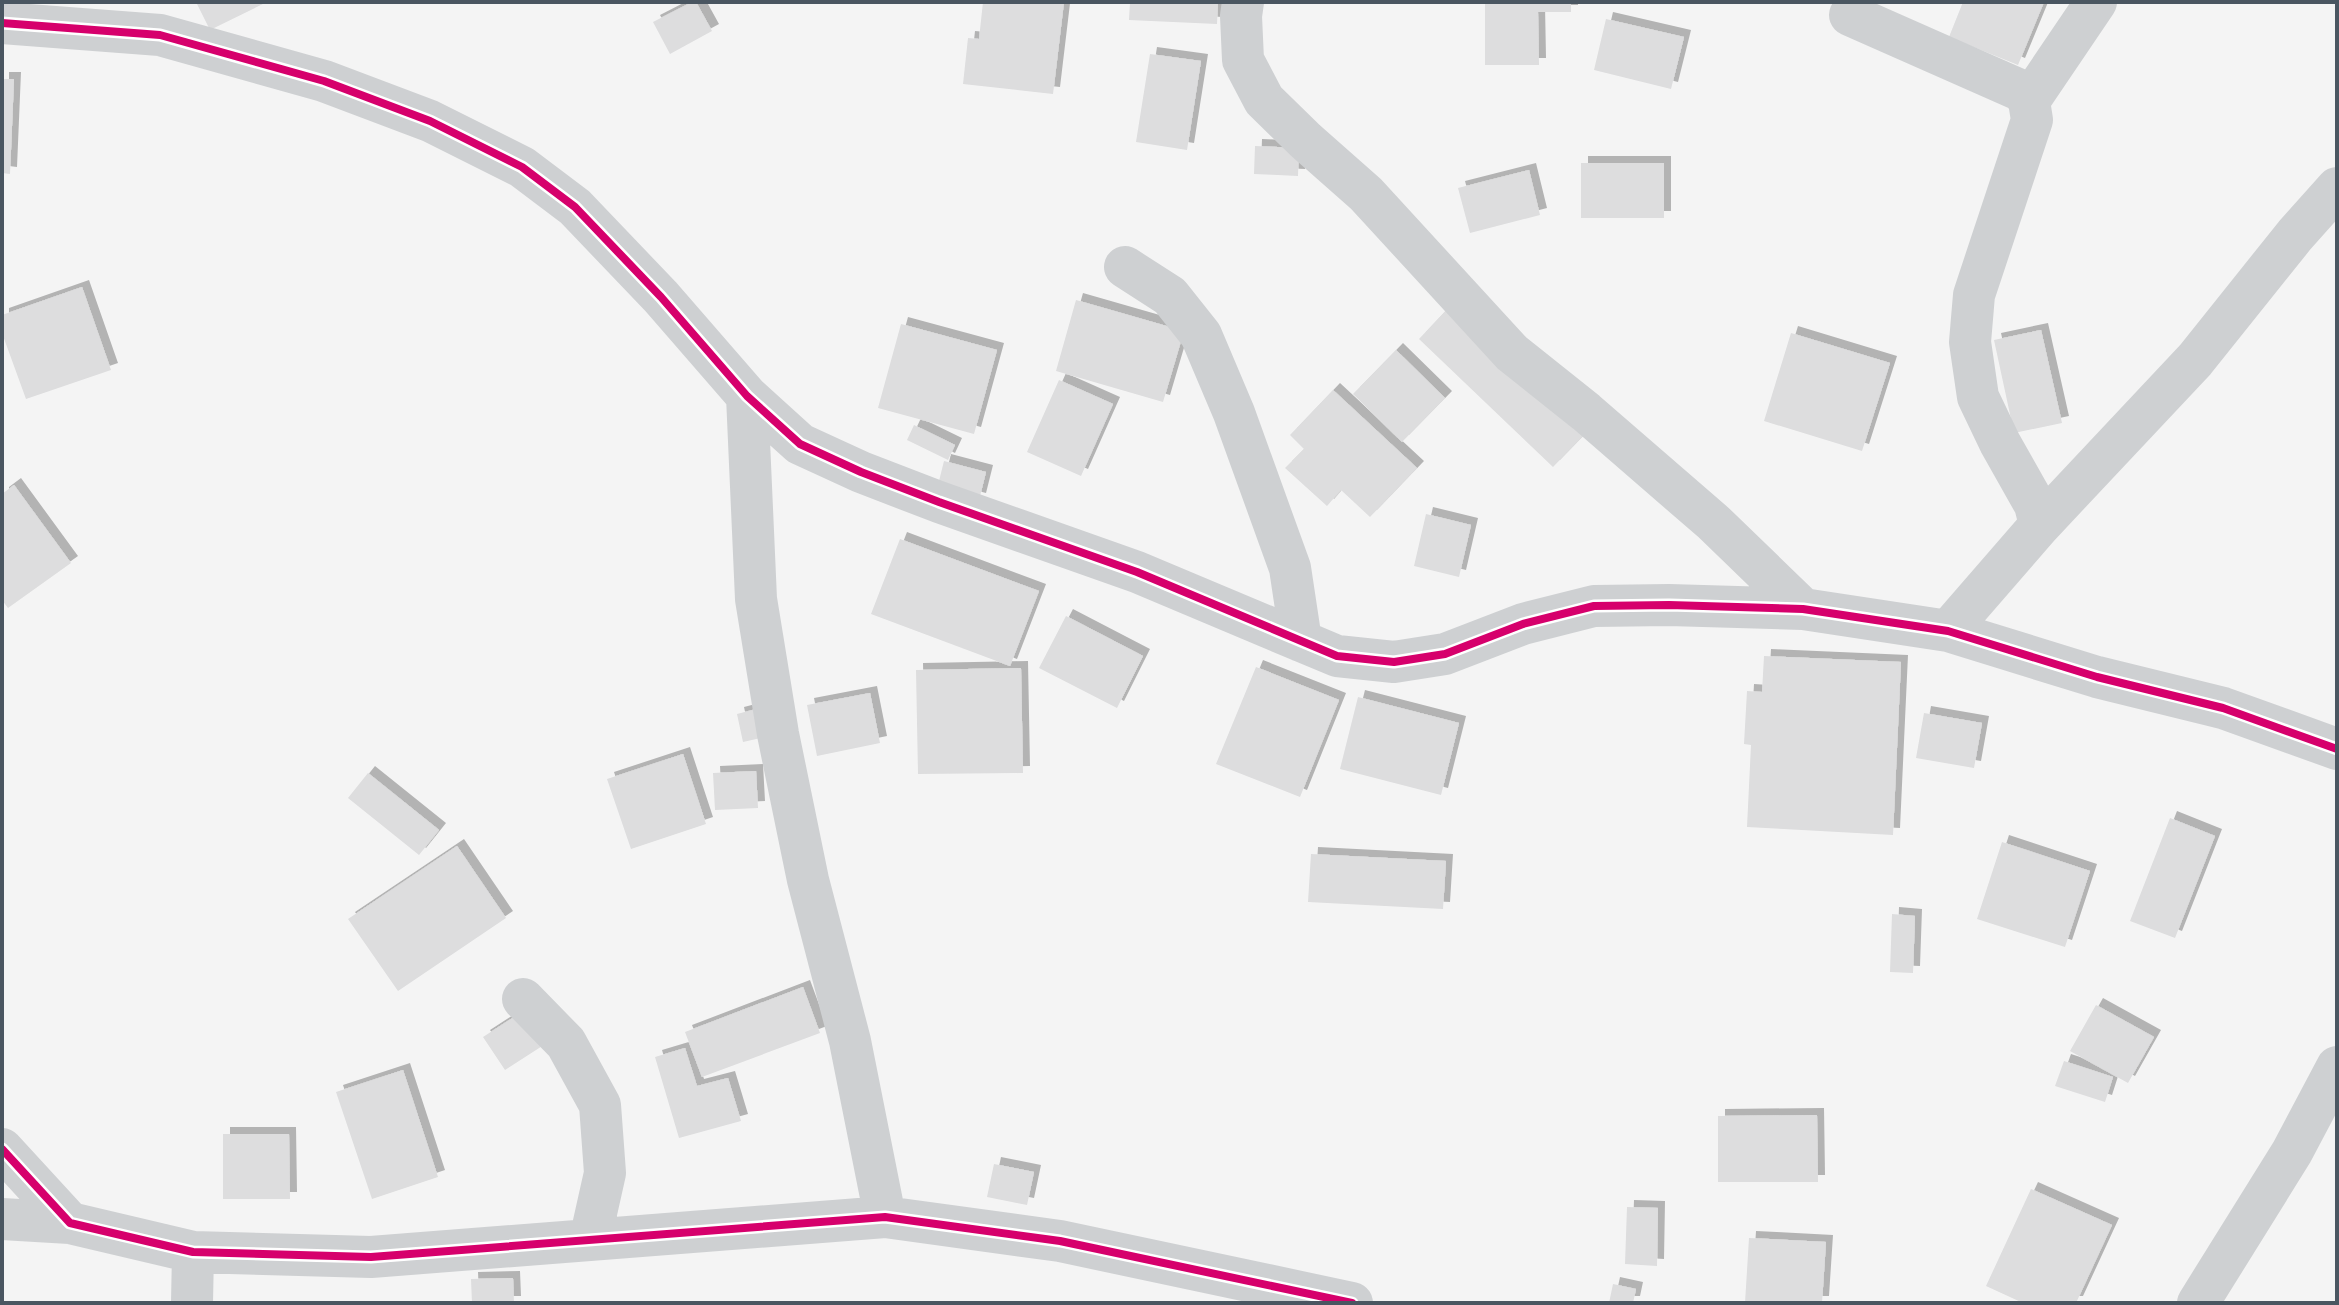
<svg xmlns="http://www.w3.org/2000/svg" width="2339" height="1305" font-family="'Roboto Condensed',sans-serif">
<style>
.building{fill:#ddddde;filter:url(#shadow)}
.lines{fill:none;stroke-linecap:round;stroke-linejoin:round}
.street{stroke:#ced0d2;stroke-width:42}
.cycleway-casing{stroke:#fff;stroke-width:13}
.cycleway{stroke:#d6006c;stroke-width:8}
</style>
<defs>
<filter id="shadow"><feDropShadow dx="7" dy="-7" stdDeviation="0" flood-color="#0004"/></filter>
</defs>
<rect width="100%" height="100%" fill="#f4f4f4"/>
<path class="building" d="M 196,2 L 267,2 L 210,30 Z
M 692,2 L 696,2 L 712,31 L 670,54 L 653,22 Z
M 983,2 L 1064,2 L 1053,94 L 963,84 L 968,38 L 979,39 Z
M 1130,2 L 1218,2 L 1217,24 L 1129,20 Z
M 1485,2 L 1571,2 L 1571,12 L 1538,12 L 1539,65 L 1485,65 Z
M 1963,2 L 2044,2 L 2018,65 L 1949,37 Z
M 1606,19 L 1684,37 L 1671,89 L 1594,70 Z
M 1150,54 L 1201,61 L 1187,150 L 1136,142 Z
M 2,79 L 14,79 L 10,174 L 2,173 Z
M 1255,146 L 1299,148 L 1298,176 L 1254,174 Z
M 1581,163 L 1664,163 L 1664,218 L 1581,218 Z
M 1529,170 L 1540,215 L 1470,233 L 1458,188 Z
M 82,287 L 111,370 L 26,399 L 2,333 L 2,315 Z
M 1076,300 L 1184,331 L 1163,402 L 1056,371 Z
M 1450,306 L 1585,434 L 1553,467 L 1419,339 Z
M 901,324 L 997,350 L 974,434 L 878,408 Z
M 2041,330 L 2062,423 L 2014,433 L 1994,340 Z
M 1791,333 L 1890,363 L 1862,451 L 1764,421 Z
M 1396,350 L 1445,398 L 1402,442 L 1353,394 Z
M 1059,380 L 1113,404 L 1081,476 L 1027,452 Z
M 1333,390 L 1417,468 L 1370,517 L 1341,490 L 1327,506 L 1285,468 L 1304,449 L 1290,435 Z
M 914,425 L 955,445 L 948,460 L 907,440 Z
M 944,461 L 986,472 L 979,500 L 937,489 Z
M 14,485 L 71,563 L 8,608 L 2,600 L 2,494 Z
M 1426,514 L 1471,525 L 1459,577 L 1414,566 Z
M 900,539 L 1039,591 L 1010,666 L 871,614 Z
M 1066,616 L 1143,656 L 1117,708 L 1039,668 Z
M 1764,656 L 1901,662 L 1893,835 L 1747,827 L 1751,745 L 1744,744 L 1747,691 L 1762,692 Z
M 1256,667 L 1339,700 L 1300,797 L 1216,764 Z
M 1021,668 L 1023,773 L 918,774 L 916,670 Z
M 870,693 L 880,743 L 817,756 L 807,705 Z
M 1358,697 L 1459,723 L 1441,795 L 1340,769 Z
M 764,707 L 770,736 L 743,742 L 737,714 Z
M 1924,713 L 1982,723 L 1974,768 L 1916,758 Z
M 683,754 L 706,824 L 631,849 L 607,779 Z
M 756,771 L 758,808 L 715,810 L 713,773 Z
M 368,773 L 439,830 L 419,855 L 348,798 Z
M 2170,818 L 2215,836 L 2175,938 L 2130,921 Z
M 2002,842 L 2090,871 L 2065,947 L 1977,919 Z
M 457,846 L 506,918 L 398,991 L 348,919 Z
M 1311,854 L 1446,861 L 1443,909 L 1308,902 Z
M 1892,914 L 1915,916 L 1913,973 L 1890,972 Z
M 803,987 L 820,1033 L 702,1077 L 685,1032 Z
M 2096,1005 L 2154,1037 L 2128,1083 L 2070,1051 Z
M 528,1008 L 550,1041 L 505,1070 L 483,1037 Z
M 685,1048 L 697,1086 L 728,1078 L 741,1121 L 679,1138 L 655,1057 Z
M 2064,1061 L 2113,1077 L 2105,1102 L 2055,1086 Z
M 403,1070 L 438,1177 L 372,1199 L 336,1092 Z
M 1817,1115 L 1818,1182 L 1718,1182 L 1718,1116 Z
M 223,1134 L 289,1134 L 290,1199 L 223,1199 Z
M 994,1164 L 1034,1172 L 1027,1205 L 987,1197 Z
M 2031,1189 L 2112,1225 L 2076,1303 L 2023,1303 L 1986,1286 Z
M 1627,1207 L 1658,1208 L 1657,1266 L 1625,1264 Z
M 1749,1238 L 1826,1242 L 1822,1303 L 1745,1303 Z
M 513,1278 L 514,1303 L 472,1303 L 471,1279 Z
M 1613,1284 L 1636,1289 L 1633,1303 L 1609,1303 Z"/>
<g class="lines">
<path class="street" d="M 1243,2 L 1241,16 L 1243,60 L 1264,100 L 1306,141 L 1366,194 L 1512,353 L 1586,412 L 1713,522 L 1803,609
M 1850,15 L 2022,91 L 2029,101 L 2032,120 L 1974,295 L 1970,342 L 1978,397 L 2000,443 L 2035,505 L 2040,525
M 2,23 L 160,35 L 324,81 L 430,121 L 522,167 L 575,207 L 661,297 L 747,396 L 800,444 L 861,472 L 939,502 L 1137,572 L 1337,656 L 1394,662 L 1445,654 L 1523,624 L 1594,606 L 1669,605 L 1803,609 L 1948,631 L 2097,677 L 2223,708 L 2337,749
M 2029,101 L 2096,2
M 1125,267 L 1170,296 L 1201,335 L 1234,413 L 1290,568 L 1301,641
M 747,396 L 756,599 L 778,734 L 808,880 L 850,1041 L 885,1217
M 1948,631 L 2040,525 L 2195,360 L 2295,235 L 2337,188
M 523,999 L 566,1043 L 600,1105 L 605,1173 L 590,1240
M 2,1149 L 70,1223 L 193,1252 L 371,1257 L 885,1217 L 1060,1241 L 1352,1303
M 2,1219 L 70,1223
M 192,1303 L 193,1252
M 2198,1303 L 2292,1152 L 2337,1067"/>
<g class="cycleway-casing">
<path id="cycleway" d="M 2,23 L 160,35 L 324,81 L 430,121 L 522,167 L 575,207 L 661,297 L 747,396 L 800,444 L 861,472 L 939,502 L 1137,572 L 1337,656 L 1394,662 L 1445,654 L 1523,624 L 1594,606 L 1669,605 L 1803,609 L 1948,631 L 2097,677 L 2223,708 L 2337,749
M 2,1149 L 70,1223 L 193,1252 L 371,1257 L 885,1217 L 1060,1241 L 1352,1303"/>
</g>
<use href="#cycleway" class="cycleway"/>
</g>
<rect width="2339" height="1305" fill="none" stroke="#4a5661" stroke-width="8"/>
</svg>
